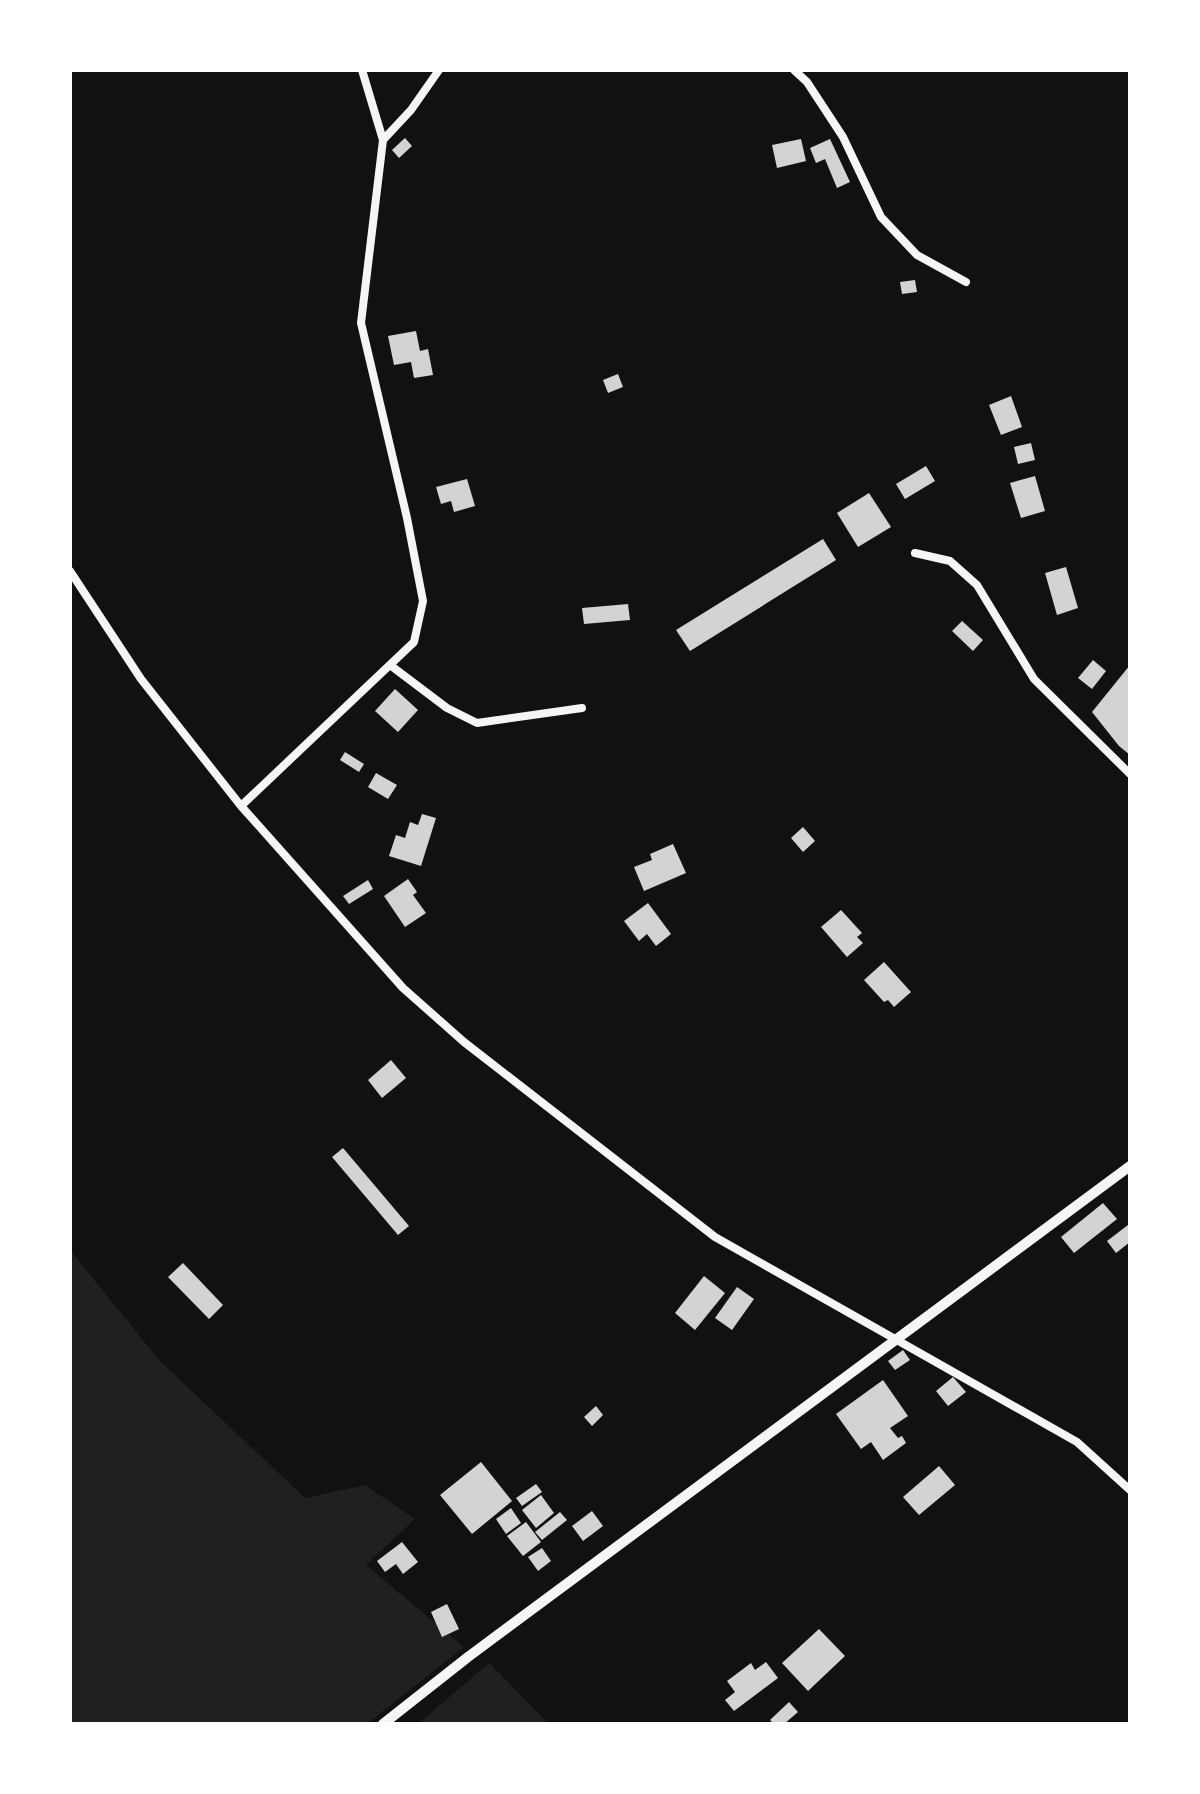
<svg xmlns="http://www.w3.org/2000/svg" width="1200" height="1794" font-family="Manrope,sans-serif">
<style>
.green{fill:#202020}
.building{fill:#d3d3d3}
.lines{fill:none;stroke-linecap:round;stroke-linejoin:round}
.minor{stroke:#f5f5f5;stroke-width:8}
.tertiary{stroke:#f5f5f5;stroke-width:10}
</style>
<rect width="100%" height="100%" fill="#111"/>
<path class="green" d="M 70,1250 L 160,1361 L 305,1498 L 365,1485 L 415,1519 L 366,1565 L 464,1647 L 367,1724 L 70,1724 Z
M 489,1663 L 549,1724 L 418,1724 Z"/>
<path class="building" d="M 405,138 L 412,146 L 399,158 L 392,150 Z
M 801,139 L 806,161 L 777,168 L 772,145 Z
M 830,139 L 850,182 L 837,188 L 825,159 L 816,163 L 810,148 Z
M 915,280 L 917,292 L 902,294 L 900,282 Z
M 416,331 L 420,351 L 428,349 L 433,375 L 414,378 L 411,362 L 394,365 L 388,336 Z
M 618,374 L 623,387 L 608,393 L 603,380 Z
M 1011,396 L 1022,427 L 1001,435 L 989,405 Z
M 1031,443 L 1035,460 L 1018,464 L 1014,447 Z
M 926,466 L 935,481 L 905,499 L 896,484 Z
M 1035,476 L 1045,511 L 1021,518 L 1010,483 Z
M 467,479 L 475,506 L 454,512 L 451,501 L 441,504 L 436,487 Z
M 869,493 L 891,527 L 858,547 L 837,513 Z
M 823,539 L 836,560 L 690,651 L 676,630 Z
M 1066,567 L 1078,608 L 1057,615 L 1045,573 Z
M 628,604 L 630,620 L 584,624 L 582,608 Z
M 962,621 L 983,640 L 973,651 L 952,631 Z
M 1093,660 L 1106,671 L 1092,689 L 1078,678 Z
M 1130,665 L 1130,755 L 1119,746 L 1092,712 Z
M 395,689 L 418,710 L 398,732 L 375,711 Z
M 345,752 L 364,764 L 359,772 L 340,760 Z
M 376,773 L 397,785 L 388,799 L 368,787 Z
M 422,814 L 436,818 L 421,866 L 389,856 L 396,835 L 405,838 L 410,822 L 418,825 Z
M 803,827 L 815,841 L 803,852 L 791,838 Z
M 673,844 L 686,873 L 644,891 L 634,867 L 652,860 L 650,854 Z
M 408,879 L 417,892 L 413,895 L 426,913 L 405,927 L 384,896 Z
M 368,880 L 373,889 L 349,904 L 343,896 Z
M 648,903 L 671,934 L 656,946 L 647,934 L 639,941 L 624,921 Z
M 841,910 L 862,933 L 857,937 L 863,943 L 847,957 L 821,927 Z
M 884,962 L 911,992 L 894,1007 L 888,1000 L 884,1002 L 864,980 Z
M 391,1060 L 406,1078 L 382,1098 L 368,1080 Z
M 343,1148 L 409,1226 L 398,1235 L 332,1157 Z
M 1103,1203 L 1117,1219 L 1074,1253 L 1061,1237 Z
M 1128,1225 L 1130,1242 L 1116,1253 L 1107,1241 Z
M 183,1263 L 223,1305 L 209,1319 L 168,1277 Z
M 704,1276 L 725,1293 L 695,1330 L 675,1313 Z
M 737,1287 L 754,1299 L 732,1330 L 715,1318 Z
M 903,1350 L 910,1360 L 895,1370 L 888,1361 Z
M 953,1377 L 966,1392 L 948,1406 L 936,1391 Z
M 883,1380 L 908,1416 L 890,1428 L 898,1438 L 902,1436 L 906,1443 L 883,1460 L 871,1442 L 861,1449 L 836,1414 Z
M 596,1406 L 603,1415 L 592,1426 L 584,1417 Z
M 481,1462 L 512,1501 L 472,1534 L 440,1495 Z
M 939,1466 L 955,1485 L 919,1515 L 903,1497 Z
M 536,1484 L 542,1492 L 522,1506 L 516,1498 Z
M 541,1495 L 554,1513 L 536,1528 L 522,1510 Z
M 511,1508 L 521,1523 L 506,1534 L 496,1519 Z
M 592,1511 L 603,1526 L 583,1541 L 572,1526 Z
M 560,1512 L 567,1520 L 542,1540 L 535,1532 Z
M 526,1522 L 541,1542 L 523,1556 L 507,1536 Z
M 402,1542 L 418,1562 L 403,1574 L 396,1564 L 385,1572 L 377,1561 Z
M 542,1548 L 551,1561 L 538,1571 L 528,1557 Z
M 447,1604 L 459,1629 L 442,1637 L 431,1612 Z
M 819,1629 L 845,1656 L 808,1691 L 782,1663 Z
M 766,1662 L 778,1678 L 734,1711 L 725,1700 L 735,1692 L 727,1681 L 751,1663 L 755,1670 Z
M 789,1702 L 798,1712 L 784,1724 L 774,1724 L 770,1720 Z"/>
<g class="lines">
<path class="minor" d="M 794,70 L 807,82 L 843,137 L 881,217 L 917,255 L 966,282
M 383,140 L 411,110 L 439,70
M 915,553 L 950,561 L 977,585 L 1034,679 L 1130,774
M 70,571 L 141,679 L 241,806 L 403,988 L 464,1042 L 715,1237 L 1077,1442 L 1130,1490
M 390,665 L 447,708 L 477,723 L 582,708
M 241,806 L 414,642 L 423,601 L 407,518 L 361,323 L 383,140 L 362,70"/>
<path class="tertiary" d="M 383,1724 L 468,1657 L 1130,1166"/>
</g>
<rect width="1200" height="1794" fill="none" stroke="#ffffff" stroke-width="144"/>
</svg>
